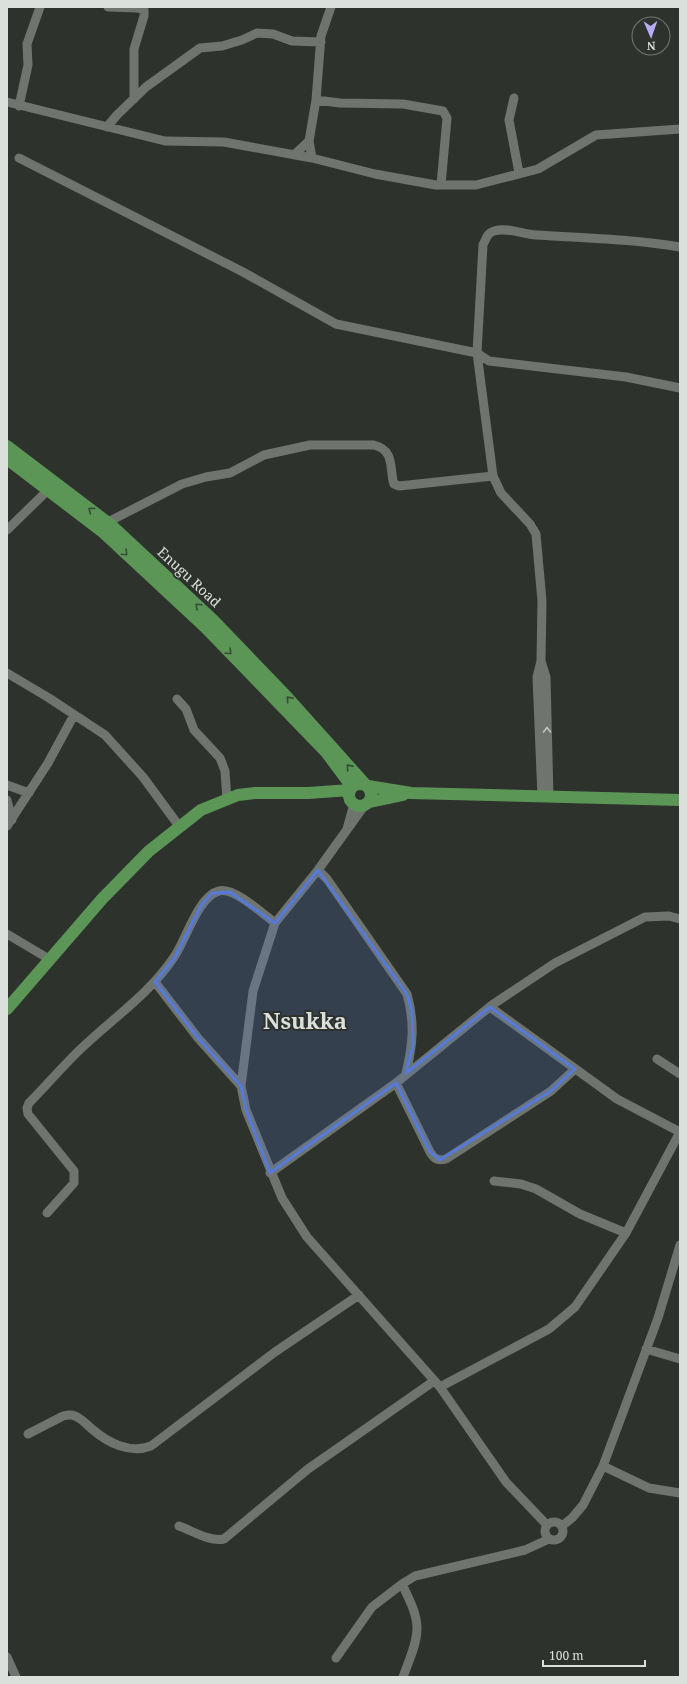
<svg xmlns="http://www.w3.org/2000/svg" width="687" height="1684" font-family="'Noto Serif',serif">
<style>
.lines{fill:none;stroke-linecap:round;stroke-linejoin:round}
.minor{stroke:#6f756e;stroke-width:9}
.major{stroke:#5c9657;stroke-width:12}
.oneway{stroke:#394b38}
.oneway2{stroke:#c1c5c0}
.marked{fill:#567ad9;fill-opacity:0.2;stroke:#567ad9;stroke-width:3;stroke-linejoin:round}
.labels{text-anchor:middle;stroke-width:4;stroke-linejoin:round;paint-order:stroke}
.street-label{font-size:14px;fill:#dce0dc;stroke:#2d322d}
.town-label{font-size:22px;font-weight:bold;fill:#dce0dc;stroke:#2d322d}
</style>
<rect width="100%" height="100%" fill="#2d322d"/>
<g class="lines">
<path class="minor" d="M 108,7 L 138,8 L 144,10 L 144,16 L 134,49 L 134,99
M 514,98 L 509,120 L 519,173
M 316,100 L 340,103 L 403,104 L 443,111 L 447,118 L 441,185
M 7,102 L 165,141 L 224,142 L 312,158 L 375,174 L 436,185 L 476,185 L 538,169 L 596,135 L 680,129
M 19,106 L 28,65 L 27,44 L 40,7
M 107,127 L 117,115 L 146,87 L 200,48 L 222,46 L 242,40 L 257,33 L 273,34 L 292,41 L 321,42
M 294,155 L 309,141
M 19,158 L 243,272 L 336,324 L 477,353 L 489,361 L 626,377 L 680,388
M 312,158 L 309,141 L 316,100 L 321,36 L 331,7
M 108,522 L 182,484 L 206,477 L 230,473 L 264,455 L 310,445 L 374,445 C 393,450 390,464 393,481 L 394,484 L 399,486 L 493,476
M 7,530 L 48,490
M 541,661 L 546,677 L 549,797
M 7,673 L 49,698 L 105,735 L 143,777 L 179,826
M 177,699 L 186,709 L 194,730 L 220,758 L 225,771 L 227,799
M 7,785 L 29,793
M 542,797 L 537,677 L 541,661 L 542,601 L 536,534 L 530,524 L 501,493 L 493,476 L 477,353 L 483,245 C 486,239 487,233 494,231 C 507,227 523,234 536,235 C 585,238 632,239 680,247
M 7,800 L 12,820
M 364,806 L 318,870 L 275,923 L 253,991 L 241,1086 L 246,1110 L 282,1198 L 307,1237 L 440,1387 L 506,1482 L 547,1525
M 7,826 L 48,763 L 74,715
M 347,829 L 354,804
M 318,870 L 327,879 L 407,994 C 415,1023 413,1044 406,1073
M 7,934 L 49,959
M 155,982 L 198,1038 L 241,1086
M 657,1059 L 680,1074
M 396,1083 L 430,1152 C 434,1159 438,1161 446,1159 L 551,1091 L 575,1069
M 270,1173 L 396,1083 L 492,1005 L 555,963 L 645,917 L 669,916 L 680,919
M 494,1181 L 521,1184 L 536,1189 L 580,1214 L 626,1233
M 47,1213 L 74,1183 L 74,1171 L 28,1114 L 27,1108 L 29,1103 C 48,1084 66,1062 86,1044 C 116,1016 151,992 174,957 C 186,940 198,896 219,891 C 234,887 263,914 275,923
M 646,1349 L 680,1359
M 440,1387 L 549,1329 L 575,1307 L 626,1233 L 680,1132 L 617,1099 L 490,1007
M 28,1434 L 63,1416 C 67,1415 71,1414 75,1416 C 81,1418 87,1425 92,1429 C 108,1443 130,1454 151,1446 L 275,1352 L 359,1295
M 603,1466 L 649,1488 L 680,1493
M545 1531a9 9 0 1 1 18 0a9 9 0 1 1-18 0Z
M 179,1526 C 193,1531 209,1542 224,1539 L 308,1469 L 434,1381
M 562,1526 L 572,1518 L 583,1505 L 603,1466 L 658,1318 L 680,1245
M 402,1584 C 408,1597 417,1613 417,1628 C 417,1645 408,1662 403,1677
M 7,1657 L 16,1677
M 336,1658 L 372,1607 L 402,1584 L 415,1576 L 525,1550 L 549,1539"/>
<path class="major" d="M 7,446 L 111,525 L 213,620 L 287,697 L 365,784
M 7,459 L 104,533 L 205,627 L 326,752 L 352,787
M349 795a11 11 0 1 1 22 0a11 11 0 1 1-22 0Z
M 368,786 L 411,793 L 680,800
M 370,802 L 403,795
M 7,1009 L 102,899 L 149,851 L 201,810 L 238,795 L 255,793 L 308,793 L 350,790"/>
</g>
<defs><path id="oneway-chevron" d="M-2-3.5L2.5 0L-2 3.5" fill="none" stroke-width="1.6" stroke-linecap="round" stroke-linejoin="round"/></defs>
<g class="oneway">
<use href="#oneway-chevron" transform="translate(91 510) rotate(-143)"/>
<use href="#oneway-chevron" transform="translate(125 553) rotate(43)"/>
<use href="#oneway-chevron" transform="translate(198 606) rotate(-137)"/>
<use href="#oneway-chevron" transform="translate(229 652) rotate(46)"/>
<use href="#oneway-chevron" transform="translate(289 699) rotate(-132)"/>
<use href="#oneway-chevron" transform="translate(349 767) rotate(-132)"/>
</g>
<use class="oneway2" href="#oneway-chevron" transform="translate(547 730) rotate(-91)"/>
<path class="marked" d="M 318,870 L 407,994 L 412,1011 L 413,1045 L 406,1073 L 490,1007 L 575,1069 L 551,1091 L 440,1160 L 430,1152 L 396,1083 L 270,1173 L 246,1110 L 241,1086 L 198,1038 L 155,982 L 175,957 L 202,904 L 212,893 L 230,892 L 275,923 Z"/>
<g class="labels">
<g class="street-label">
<text transform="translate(189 577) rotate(43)" y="5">Enugu Road</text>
</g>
<g class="town-label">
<text x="305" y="1029">Nsukka</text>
</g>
</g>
<rect width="687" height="1684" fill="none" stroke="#dce0dc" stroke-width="16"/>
<g transform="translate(651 36) rotate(178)"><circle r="19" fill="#2d322d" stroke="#737873"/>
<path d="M0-3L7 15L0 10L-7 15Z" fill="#b9abf7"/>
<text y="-6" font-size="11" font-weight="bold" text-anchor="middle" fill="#dce0dc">N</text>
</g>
<path d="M543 1660v6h102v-6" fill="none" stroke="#dce0dc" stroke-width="2"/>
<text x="549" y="1660" font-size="12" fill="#dce0dc" stroke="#2d322d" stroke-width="3" paint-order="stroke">100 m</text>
</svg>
